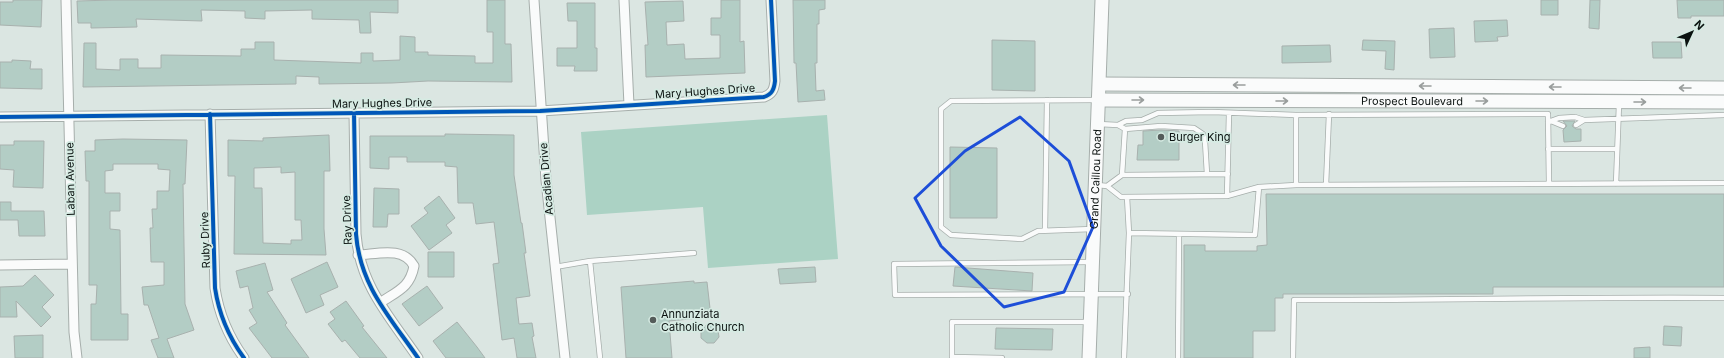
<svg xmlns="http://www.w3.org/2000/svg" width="1724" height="358" font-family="Inter,sans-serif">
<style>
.green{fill:#abd2c4}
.building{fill:#b3cdc5;stroke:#a8b1ae;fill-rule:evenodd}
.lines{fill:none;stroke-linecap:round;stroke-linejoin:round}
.service-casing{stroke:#a6aeab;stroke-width:6}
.minor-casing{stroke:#a6aeab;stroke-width:11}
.secondary-casing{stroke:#a6aeab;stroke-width:15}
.service{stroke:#fafbfb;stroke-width:4.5}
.minor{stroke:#fafbfb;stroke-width:9}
.secondary{stroke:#fafbfb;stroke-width:13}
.cycleway-casing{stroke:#d6ebe3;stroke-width:6}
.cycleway{stroke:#0057b8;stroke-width:4}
.oneway{stroke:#9a9e9d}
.marked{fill:none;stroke:#1d4ed8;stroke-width:3;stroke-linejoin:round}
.poi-dot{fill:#545c5a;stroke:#d6ebe3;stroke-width:1.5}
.labels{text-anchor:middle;stroke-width:3.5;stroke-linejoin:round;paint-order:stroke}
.street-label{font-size:11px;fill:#0b1210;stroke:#d6ebe3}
.poi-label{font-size:11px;fill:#0b1210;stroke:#d6ebe3;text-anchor:start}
</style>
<rect width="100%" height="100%" fill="#dbe6e2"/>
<path class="green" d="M 827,115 L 838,259 L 708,268 L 703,207 L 587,215 L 581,132 Z"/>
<path class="building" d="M 13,0 L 42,0 L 41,27 L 0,25 L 0,2 L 13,2 Z
M 113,0 L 398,0 L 398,13 L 370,12 L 371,33 L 360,33 L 359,20 L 312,19 L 312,10 L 265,11 L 265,19 L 245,18 L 245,11 L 201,10 L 202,21 L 136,19 L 137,27 L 91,28 L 91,23 L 78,23 L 77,1 Z
M 487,0 L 505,0 L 505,44 L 511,44 L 512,82 L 428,81 L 392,83 L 319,84 L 319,77 L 296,76 L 296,84 L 83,87 L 84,43 L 96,43 L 96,69 L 120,70 L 120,59 L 138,59 L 138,68 L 161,68 L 161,55 L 241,56 L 241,49 L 255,49 L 255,42 L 274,42 L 274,60 L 361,63 L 361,53 L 373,53 L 373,61 L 400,60 L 400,36 L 415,37 L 415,52 L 428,52 L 428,55 L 475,56 L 475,63 L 493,63 L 493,32 L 487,32 Z
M 721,0 L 740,0 L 740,42 L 744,41 L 745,73 L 646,77 L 645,45 L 648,45 L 645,2 L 683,1 L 684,21 L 666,22 L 667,45 L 684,44 L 685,59 L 720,58 L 720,35 L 711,35 L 711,18 L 721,18 Z
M 793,0 L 825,0 L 825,9 L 819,10 L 819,24 L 817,24 L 817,63 L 815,63 L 816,91 L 824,90 L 825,100 L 798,102 L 796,63 L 794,63 Z
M 1541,0 L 1558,0 L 1558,15 L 1541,15 Z
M 1590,0 L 1600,0 L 1599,29 L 1589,28 Z
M 1677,0 L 1724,0 L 1724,16 L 1691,16 L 1691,18 L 1678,18 Z
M 567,3 L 595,3 L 595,48 L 597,48 L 597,71 L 574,71 L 575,66 L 557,66 L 557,48 L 577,48 L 577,21 L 568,21 Z
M 1507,20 L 1508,36 L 1497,37 L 1498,41 L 1475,42 L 1474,21 Z
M 1454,28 L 1455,57 L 1430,58 L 1429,29 Z
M 992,40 L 1035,41 L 1035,91 L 992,90 Z
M 1363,40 L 1395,41 L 1394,70 L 1385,69 L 1386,51 L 1362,50 Z
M 1652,42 L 1681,42 L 1682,58 L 1653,58 Z
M 1330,45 L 1331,62 L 1282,63 L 1282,46 Z
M 12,60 L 31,61 L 30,69 L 42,69 L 42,89 L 0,88 L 0,62 L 12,62 Z
M 1563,121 L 1575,121 L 1572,126 L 1576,129 L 1581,129 L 1581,141 L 1564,142 L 1563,130 L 1567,126 Z
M 1161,130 L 1179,131 L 1179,160 L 1137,160 L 1138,145 L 1143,145 L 1143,131 Z
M 445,134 L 514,135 L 514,175 L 521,223 L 522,223 L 526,253 L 524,253 L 530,296 L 516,298 L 519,324 L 532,323 L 534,336 L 532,337 L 536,358 L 517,358 L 514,338 L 502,340 L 493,264 L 499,263 L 494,222 L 476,224 L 473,203 L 458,203 L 457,167 L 445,166 L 445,162 L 407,162 L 407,157 L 389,157 L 389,169 L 370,168 L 370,136 L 445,136 Z
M 329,135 L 330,171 L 324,171 L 324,229 L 326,255 L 234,254 L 235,176 L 228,176 L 228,140 L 263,141 L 263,138 ZM 281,167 L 281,173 L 295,172 L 295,220 L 301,220 L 302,240 L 291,240 L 291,244 L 263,243 L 262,188 L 254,188 L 254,168 Z
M 123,139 L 187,140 L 185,184 L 183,184 L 185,304 L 194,330 L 167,339 L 174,358 L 158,358 L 151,340 L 159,338 L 148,305 L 144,305 L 142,287 L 164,285 L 164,262 L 151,262 L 150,228 L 153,228 L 152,209 L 157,209 L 157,191 L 169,191 L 170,170 L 158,169 L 158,164 L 113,164 L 113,170 L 105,171 L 105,193 L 120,193 L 120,211 L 110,211 L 110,229 L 120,230 L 121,314 L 128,314 L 128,340 L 91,340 L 91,304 L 96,304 L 97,285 L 89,285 L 89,181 L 86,181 L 85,151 L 95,151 L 95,140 Z
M 14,141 L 44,141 L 43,188 L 13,187 L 14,170 L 0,169 L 0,145 L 14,145 Z
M 950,147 L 997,148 L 997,218 L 950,218 Z
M 374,188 L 399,189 L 399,214 L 388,214 L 387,227 L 373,227 Z
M 1266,194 L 1724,194 L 1724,287 L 1493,287 L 1493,294 L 1283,294 L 1283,298 L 1275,298 L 1275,331 L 1253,331 L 1253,358 L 1184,358 L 1184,245 L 1205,245 L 1205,251 L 1257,251 L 1257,246 L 1267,245 Z
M 439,196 L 455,218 L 446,225 L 452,233 L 429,250 L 411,226 L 428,213 L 424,208 Z
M 0,202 L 11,202 L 11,211 L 44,211 L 45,236 L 19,236 L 18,220 L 0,220 Z
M 428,252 L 454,252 L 454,277 L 428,277 Z
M 327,262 L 338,287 L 320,295 L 324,305 L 306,313 L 291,279 Z
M 265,263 L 273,290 L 267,292 L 287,323 L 285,325 L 309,358 L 272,358 L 249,328 L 257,323 L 249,310 L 253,308 L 248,286 L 240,288 L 236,271 Z
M 815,267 L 816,282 L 780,284 L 778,269 Z
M 955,267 L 1033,273 L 1032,291 L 953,286 Z
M 35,275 L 54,295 L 42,307 L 51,317 L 41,327 L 16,301 L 17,317 L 0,317 L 0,287 L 23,286 Z
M 694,281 L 694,283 L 707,282 L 711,317 L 669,321 L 672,358 L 626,358 L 621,287 Z
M 427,286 L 443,308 L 419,326 L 402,304 Z
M 346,301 L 364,326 L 362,327 L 387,358 L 360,358 L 345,340 L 342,342 L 328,324 L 335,319 L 330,312 Z
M 457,322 L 477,347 L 485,358 L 446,358 L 433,341 Z
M 709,322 L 718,330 L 719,337 L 714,343 L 707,343 L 701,338 L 701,331 Z
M 1664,326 L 1682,327 L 1681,346 L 1663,345 Z
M 996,328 L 1053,329 L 1052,350 L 995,349 Z
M 43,335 L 43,358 L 15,358 L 14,336 Z
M 1650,347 L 1650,358 L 1634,358 L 1634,348 Z"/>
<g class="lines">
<g class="service-casing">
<path id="service" d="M 1296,115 L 1296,185
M 1551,121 L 1563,126
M 1548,122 L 1559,118 L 1575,117 L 1584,120
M 1098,124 L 1118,125 L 1125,129 L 1161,126 L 1194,128 L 1203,134 L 1205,141 L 1207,174
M 1118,125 L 1126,121 L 1142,120 L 1158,113 L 1212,112 L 1296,115 L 1548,114 L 1549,184
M 1576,125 L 1584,120 L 1724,115
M 1548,149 L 1617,149
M 1122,175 L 1125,129
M 1616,184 L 1619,104
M 1097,185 L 1107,186 L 1121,197 L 1227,196 L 1259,187 L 1296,185 L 1724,183
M 1326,185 L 1329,114
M 1107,186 L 1122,175 L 1228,174
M 1227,196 L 1229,113
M 1127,197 L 1129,233
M 1093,229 L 1038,231 L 1022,239 L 951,235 L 941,227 L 941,109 L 951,101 L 1098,100
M 1045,230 L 1047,100
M 590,261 L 600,358
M 1091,262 L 894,264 L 895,295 L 1128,294
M 555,267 L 590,261 L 694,253
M 1002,358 L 952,357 L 952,322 L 1089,322
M 1124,358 L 1129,233 L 1255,235 L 1259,187
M 1178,358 L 1179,234
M 1293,358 L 1294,300 C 1437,300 1580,297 1724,298"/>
</g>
<g class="minor-casing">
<path id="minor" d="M 66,0 L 74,332 L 77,358
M 534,0 L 546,180 L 565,358
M 624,0 L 629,105
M 354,113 L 356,234 C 360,286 390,317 418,358
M 210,114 L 215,288 C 219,315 228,336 244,358
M 0,117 L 540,111 L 764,97 C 772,94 774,90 775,81 L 771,0
M 358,255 C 378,254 403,246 414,266 C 410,288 397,291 380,303
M 0,265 L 72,264"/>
</g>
<g class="secondary-casing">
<g id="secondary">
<path d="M 1100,84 L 1724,88"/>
<path id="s1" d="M 1099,100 L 1724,102"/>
<path id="s2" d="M 1089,358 L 1102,0"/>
</g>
</g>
<use href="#service" class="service"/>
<use href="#minor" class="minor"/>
<use href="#secondary" class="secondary"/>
<g class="cycleway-casing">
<path id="cycleway" d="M 354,113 L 356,234 C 360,286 390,317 418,358
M 210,114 L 215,288 C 219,315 228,336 244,358
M 0,117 L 540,111 L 764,97 C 772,94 774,90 775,81 L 771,0"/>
</g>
<use href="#cycleway" class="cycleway"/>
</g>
<defs><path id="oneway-shaft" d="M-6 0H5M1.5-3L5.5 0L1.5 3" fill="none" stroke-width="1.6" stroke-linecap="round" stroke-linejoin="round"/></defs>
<g class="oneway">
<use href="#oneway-shaft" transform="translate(1239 85) rotate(-180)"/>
<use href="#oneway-shaft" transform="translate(1425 86) rotate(-180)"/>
<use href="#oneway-shaft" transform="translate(1555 87) rotate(-180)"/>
<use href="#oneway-shaft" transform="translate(1685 88) rotate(-180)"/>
<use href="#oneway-shaft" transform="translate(1138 100)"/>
<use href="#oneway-shaft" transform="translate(1282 101)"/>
<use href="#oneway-shaft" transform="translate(1482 101)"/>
<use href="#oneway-shaft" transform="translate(1640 102)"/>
</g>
<path class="marked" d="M 1020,117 L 1069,161 L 1093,227 L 1064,292 L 1004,307 L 941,246 L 915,198 L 965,151 Z"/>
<g class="poi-dot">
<circle cx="1161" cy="137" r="4"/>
<circle cx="653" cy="320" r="4"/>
</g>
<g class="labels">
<g class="street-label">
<text transform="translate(705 91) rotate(-4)" y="4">Mary Hughes Drive</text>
<text dy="4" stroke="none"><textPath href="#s1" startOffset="313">Prospect Boulevard</textPath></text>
<text transform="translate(382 103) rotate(-1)" y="4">Mary Hughes Drive</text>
<text transform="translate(70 179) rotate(-91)" y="4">Laban Avenue</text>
<text transform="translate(546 179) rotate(-95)" y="4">Acadian Drive</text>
<text dy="4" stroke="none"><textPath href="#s2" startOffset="179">Grand Caillou Road</textPath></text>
<text transform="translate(347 220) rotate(-92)" y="4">Ray Drive</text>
<text transform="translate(205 240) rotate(-92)" y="4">Ruby Drive</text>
</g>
<g class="poi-label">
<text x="1169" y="141">Burger King</text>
<text x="661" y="318">Annunziata<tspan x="661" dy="13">Catholic Church</tspan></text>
</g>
</g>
<g transform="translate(1692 32) rotate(46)" stroke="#d6ebe3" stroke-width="3" paint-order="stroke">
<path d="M0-3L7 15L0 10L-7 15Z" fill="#0b1210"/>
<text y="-6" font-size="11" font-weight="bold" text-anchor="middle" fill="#0b1210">N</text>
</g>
</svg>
